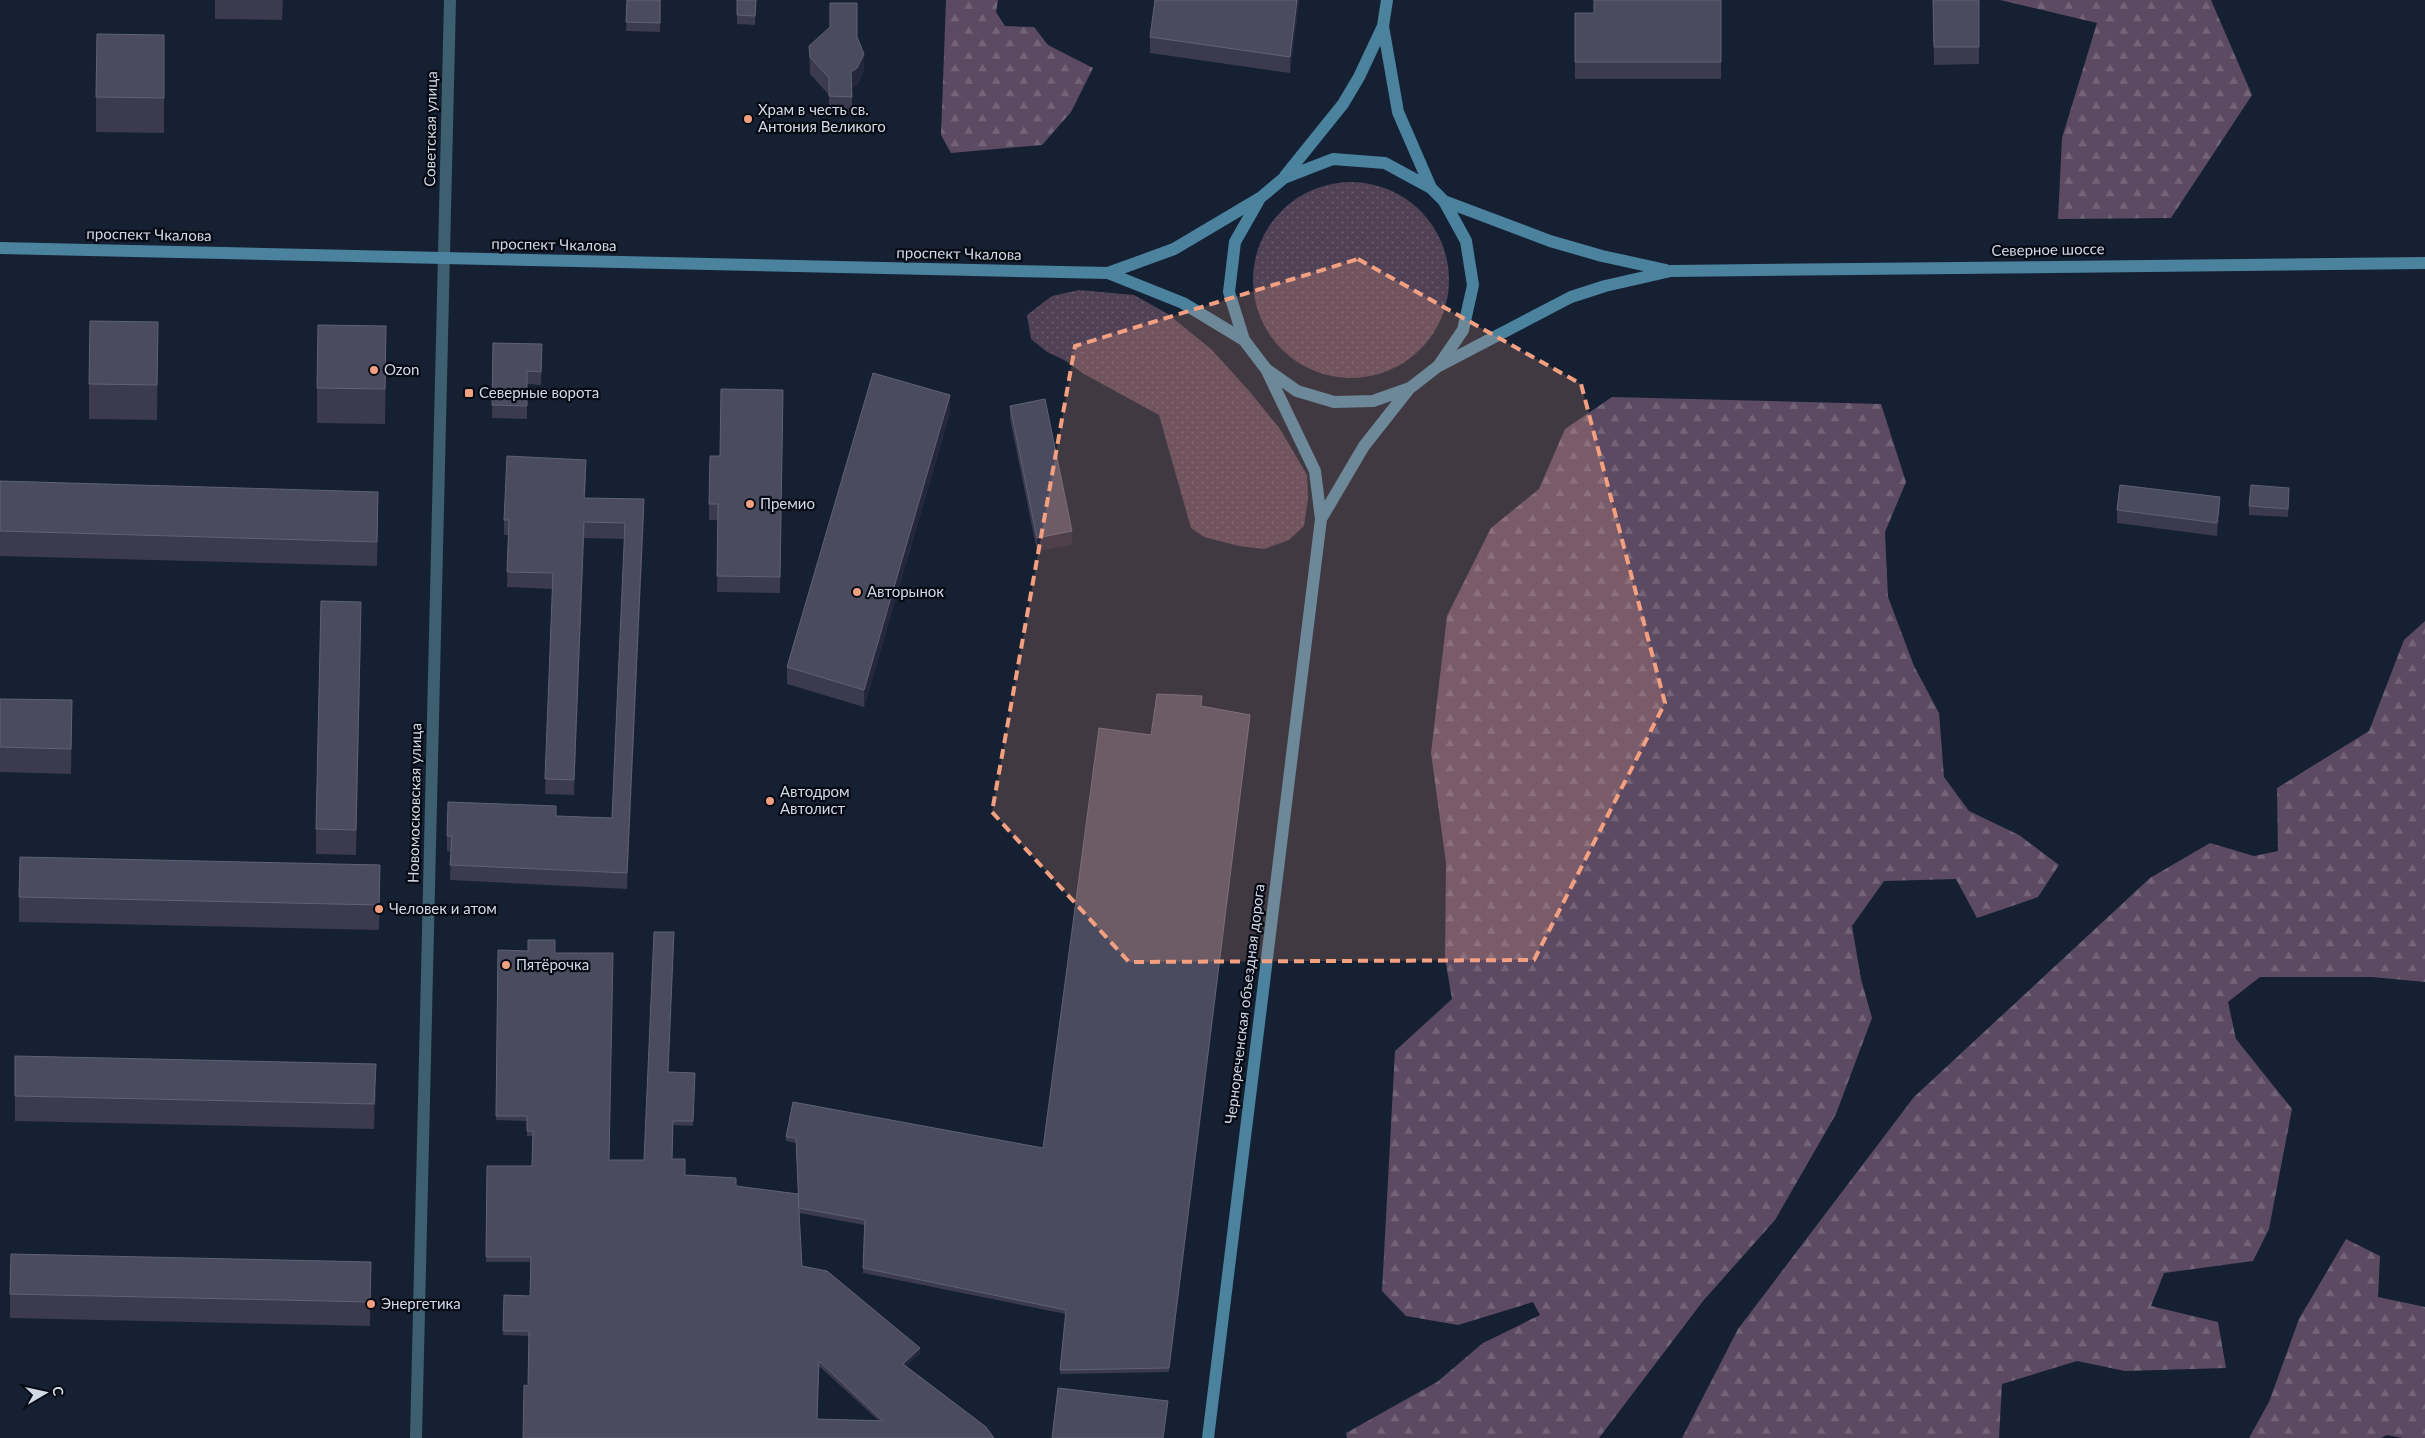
<svg xmlns="http://www.w3.org/2000/svg" width="2425" height="1438" font-family="Lato,sans-serif">
<style>
.grass{fill:url(#grass-dots)}
.forest{fill:url(#forest-firs)}
.lines{fill:none;stroke-linecap:round;stroke-linejoin:round}
.tertiary{stroke:#3e5f70;stroke-width:12}
.secondary{stroke:#4b829e;stroke-width:12}
.wall{fill:#3b3a4f;fill-rule:evenodd}
.shaded-wall{fill:#25283d}
.building{fill:#4b4b60;stroke:#606175;fill-rule:evenodd}
.marked{fill:#f3a081;fill-opacity:0.2;stroke:#f3a081;stroke-width:4;stroke-dasharray:10 6;stroke-linejoin:round}
.poi-dot{fill:#f3a081;stroke:#060a12;stroke-width:2}
.labels{text-anchor:middle;stroke-width:4.5;stroke-linejoin:round;paint-order:stroke}
.poi-label{font-size:15px;fill:#d1d9e6;stroke:#060a12;text-anchor:start}
.street-label{font-size:15px;fill:#d1d9e6;stroke:#060a12}
</style>
<defs>
<pattern id="grass-dots" width="8" height="8" patternUnits="userSpaceOnUse" patternTransform="scale(1.25)"><rect width="8" height="8" fill="#504155"/><path d="M2 2h.1M6 6h.1" fill="none" stroke="#685c6d" stroke-width="1.8" stroke-linecap="round"/></pattern>
<pattern id="forest-firs" width="22" height="20" patternUnits="userSpaceOnUse" patternTransform="scale(1.25)"><rect width="22" height="20" fill="#5c4a63"/><path d="M5 1l3.5 6h-7zM16 11l3.5 6h-7z" fill="#726479"/></pattern>
</defs>
<rect width="100%" height="100%" fill="#152033"/>
<path class="grass" d="M1253 280a98 98 0 1 1 196 0a98 98 0 1 1-196 0Z
M 1079,290 L 1134,295 L 1168,314 L 1212,350 L 1250,392 L 1280,429 L 1307,475 L 1308,499 L 1304,526 L 1289,540 L 1264,549 L 1239,546 L 1204,537 L 1191,528 L 1159,415 L 1084,374 L 1064,360 L 1047,352 L 1031,339 L 1027,315 L 1052,296 Z"/>
<path class="forest" d="M 946,0 L 998,0 L 996,12 L 1005,26 L 1034,27 L 1048,45 L 1093,68 L 1071,112 L 1042,145 L 951,153 L 941,135 Z
M 2000,0 L 2211,0 L 2252,95 L 2171,218 L 2058,219 L 2062,138 L 2097,23 Z
M 1612,397 L 1881,404 L 1906,482 L 1885,532 L 1888,597 L 1914,666 L 1939,713 L 1944,777 L 1969,811 L 2019,835 L 2059,865 L 2038,897 L 1977,918 L 1956,879 L 1884,881 L 1852,926 L 1861,979 L 1872,1018 L 1836,1114 L 1775,1220 L 1703,1301 L 1599,1438 L 1347,1438 L 1346,1433 L 1437,1382 L 1483,1343 L 1540,1315 L 1533,1302 L 1458,1325 L 1406,1316 L 1382,1291 L 1395,1051 L 1452,999 L 1445,958 L 1446,863 L 1431,753 L 1447,616 L 1491,528 L 1539,489 L 1565,429 Z
M 2425,621 L 2425,982 L 2372,977 L 2260,977 L 2228,1002 L 2236,1039 L 2292,1109 L 2269,1229 L 2253,1261 L 2164,1273 L 2151,1306 L 2218,1322 L 2226,1368 L 2125,1371 L 2077,1361 L 2002,1384 L 1999,1438 L 1682,1438 L 1738,1329 L 1914,1097 L 2150,878 L 2210,843 L 2254,856 L 2278,851 L 2277,788 L 2369,731 L 2404,640 Z
M 2346,1239 L 2380,1256 L 2378,1297 L 2425,1307 L 2425,1438 L 2403,1438 L 2387,1435 L 2381,1438 L 2249,1438 L 2269,1402 L 2299,1319 Z"/>
<g class="lines">
<path class="tertiary" d="M 416,1438 L 450,0"/>
<path class="secondary" d="M 1387,0 L 1383,26 L 1398,112 L 1431,188
M 1285,176 L 1343,104 L 1359,77 L 1383,26
M 1260,198 L 1235,242 L 1229,292 L 1244,340 L 1266,369 L 1297,391 L 1334,402 L 1373,401 L 1410,388 L 1437,367 L 1571,297 L 1605,286 L 1671,271 L 2425,263
M 1444,201 L 1550,241 L 1602,256 L 1666,270
M 0,248 L 1108,273 L 1183,303 L 1244,340
M 1108,273 L 1174,249 L 1260,198 L 1284,178 L 1333,159 L 1385,163 L 1431,188 L 1444,201 L 1466,241 L 1473,285 L 1463,330 L 1439,365
M 1321,519 L 1364,446 L 1409,389
M 1208,1438 L 1321,519 L 1315,471 L 1267,371"/>
</g>
<path class="wall" d="M 215,0 L 283,0 L 282,20 L 215,19 Z
M 627,0 L 661,0 L 660,32 L 626,31 Z
M 756,0 L 755,25 L 737,24 L 737,15 Z
M 1299,0 L 1290,73 L 1150,53 L 1150,37 Z
M 1721,0 L 1721,79 L 1575,79 L 1575,13 L 1594,13 Z
M 1933,0 L 1979,0 L 1979,64 L 1934,65 Z
M 857,37 L 864,71 L 857,85 L 852,88 L 852,114 L 829,114 L 829,95 L 810,74 L 809,46 Z
M 164,69 L 164,133 L 96,132 L 96,97 Z
M 493,343 L 542,357 L 541,385 L 527,384 L 527,419 L 492,418 Z
M 158,356 L 157,420 L 89,419 L 89,384 Z
M 386,360 L 385,424 L 317,423 L 317,388 Z
M 783,390 L 780,593 L 717,592 L 718,520 L 709,520 L 709,504 L 720,456 Z
M 1010,406 L 1072,544 L 1037,551 L 1010,419 Z
M 950,413 L 864,707 L 787,684 L 787,667 Z
M 586,475 L 585,498 L 644,514 L 627,889 L 450,880 L 451,852 L 447,851 L 447,836 L 556,816 L 612,818 L 625,539 L 584,538 L 574,795 L 545,794 L 553,589 L 507,587 L 508,535 L 504,535 L 504,520 Z
M 0,481 L 378,517 L 377,566 L 0,556 Z
M 2289,497 L 2288,517 L 2249,515 L 2249,506 Z
M 2117,510 L 2220,510 L 2217,536 L 2117,523 Z
M 361,626 L 356,855 L 316,854 L 316,829 Z
M 0,699 L 72,725 L 71,774 L 0,772 Z
M 1202,700 L 1201,706 L 1250,720 L 1169,1372 L 1060,1374 L 1066,1314 L 863,1273 L 864,1225 L 799,1213 L 796,1143 L 786,1141 L 786,1137 L 1043,1148 L 1151,735 Z
M 380,890 L 379,930 L 19,922 L 19,897 Z
M 498,950 L 555,953 L 609,1160 L 644,1160 L 668,1072 L 695,1073 L 693,1126 L 673,1125 L 672,1159 L 685,1175 L 736,1186 L 802,1266 L 920,1353 L 906,1366 L 986,1427 L 523,1438 L 528,1386 L 529,1336 L 503,1335 L 504,1295 L 530,1296 L 530,1262 L 486,1262 L 487,1166 L 532,1166 L 533,1136 L 527,1136 L 527,1121 L 496,1120 ZM 819,1366 L 878,1420 L 817,1419 Z
M 376,1089 L 374,1129 L 15,1121 L 15,1096 Z
M 371,1286 L 370,1326 L 10,1318 L 10,1294 Z"/>
<path class="shaded-wall" d="M 1297,0 L 1299,0 L 1290,73 L 1290,57 Z
M 864,54 L 864,71 L 857,85 L 851,89 L 851,72 Z
M 158,322 L 158,356 L 157,420 L 157,385 Z
M 386,326 L 386,360 L 385,424 L 385,389 Z
M 950,395 L 950,413 L 864,707 L 864,690 Z
M 378,492 L 378,517 L 377,566 L 377,542 Z
M 2220,497 L 2220,510 L 2217,536 L 2217,523 Z
M 644,499 L 644,514 L 627,889 L 627,873 Z
M 584,522 L 584,538 L 574,795 L 574,780 Z
M 1072,531 L 1072,544 L 1037,551 L 1037,538 Z
M 361,602 L 361,626 L 356,855 L 356,830 Z
M 72,700 L 72,725 L 71,774 L 71,749 Z
M 1250,715 L 1250,720 L 1169,1372 L 1169,1368 Z
M 380,865 L 380,890 L 379,930 L 379,905 Z
M 376,1064 L 376,1089 L 374,1129 L 374,1104 Z
M 371,1262 L 371,1286 L 370,1326 L 370,1302 Z
M 920,1348 L 920,1353 L 903,1369 L 903,1364 Z"/>
<path class="building" d="M 627,0 L 660,0 L 660,23 L 626,22 Z
M 737,0 L 756,0 L 755,16 L 737,15 Z
M 1155,0 L 1297,0 L 1290,57 L 1150,37 Z
M 1594,0 L 1721,0 L 1721,62 L 1575,62 L 1575,13 L 1594,13 Z
M 1933,0 L 1979,0 L 1979,47 L 1934,47 Z
M 830,3 L 857,3 L 857,37 L 864,54 L 857,68 L 851,72 L 852,97 L 829,96 L 829,78 L 810,57 L 809,46 L 830,27 Z
M 97,34 L 164,35 L 164,98 L 96,97 Z
M 90,321 L 158,322 L 157,385 L 89,384 Z
M 318,325 L 386,326 L 385,389 L 317,388 Z
M 493,343 L 542,344 L 541,372 L 527,371 L 527,406 L 492,405 Z
M 873,373 L 950,395 L 864,690 L 787,667 Z
M 721,389 L 783,390 L 780,577 L 717,576 L 718,504 L 709,504 L 710,456 L 720,456 Z
M 1045,399 L 1072,531 L 1037,538 L 1010,406 Z
M 507,456 L 586,460 L 584,498 L 644,499 L 627,873 L 450,865 L 452,836 L 447,836 L 448,802 L 556,806 L 556,816 L 612,818 L 625,523 L 584,522 L 574,780 L 545,779 L 553,573 L 507,572 L 509,520 L 504,520 Z
M 0,481 L 378,492 L 377,542 L 0,531 Z
M 2120,485 L 2220,497 L 2217,523 L 2117,510 Z
M 2251,485 L 2289,488 L 2288,509 L 2249,506 Z
M 321,601 L 361,602 L 356,830 L 316,829 Z
M 1157,694 L 1202,696 L 1201,706 L 1250,715 L 1169,1368 L 1060,1370 L 1066,1310 L 863,1268 L 865,1220 L 799,1208 L 796,1138 L 786,1137 L 793,1102 L 1043,1148 L 1099,728 L 1151,735 Z
M 0,699 L 72,700 L 71,749 L 0,747 Z
M 20,857 L 380,865 L 379,905 L 19,897 Z
M 654,932 L 674,932 L 668,1072 L 695,1073 L 693,1121 L 673,1121 L 672,1159 L 685,1159 L 685,1175 L 736,1178 L 736,1186 L 798,1194 L 802,1266 L 827,1271 L 920,1348 L 903,1364 L 986,1427 L 994,1438 L 523,1438 L 524,1385 L 528,1386 L 529,1331 L 503,1331 L 504,1295 L 530,1296 L 531,1257 L 486,1257 L 487,1166 L 532,1166 L 533,1131 L 527,1131 L 527,1116 L 496,1116 L 498,950 L 528,951 L 528,940 L 555,940 L 555,953 L 613,953 L 609,1160 L 644,1160 ZM 819,1361 L 883,1421 L 817,1419 Z
M 15,1056 L 376,1064 L 374,1104 L 15,1096 Z
M 11,1254 L 371,1262 L 370,1302 L 10,1294 Z
M 1058,1388 L 1168,1401 L 1163,1438 L 1052,1438 Z"/>
<path class="marked" d="M 1358,259 L 1581,384 L 1665,703 L 1534,960 L 1129,962 L 992,812 L 1075,346 Z"/>
<g class="poi-dot">
<circle cx="748" cy="119" r="5"/>
<circle cx="374" cy="370" r="5"/>
<rect x="464" y="388" width="10" height="10" rx="2.5"/>
<circle cx="750" cy="504" r="5"/>
<circle cx="857" cy="592" r="5"/>
<circle cx="770" cy="801" r="5"/>
<circle cx="379" cy="909" r="5"/>
<circle cx="506" cy="965" r="5"/>
<circle cx="371" cy="1304" r="5"/>
</g>
<g class="labels">
<g class="poi-label">
<text x="758" y="115">Храм в честь св.<tspan x="758" dy="17">Антония Великого</tspan></text>
<text x="384" y="375">Ozon</text>
<text x="479" y="398">Северные ворота</text>
<text x="760" y="509">Премио</text>
<text x="867" y="597">Авторынок</text>
<text x="780" y="797">Автодром<tspan x="780" dy="17">Автолист</tspan></text>
<text x="389" y="914">Человек и атом</text>
<text x="516" y="970">Пятёрочка</text>
<text x="381" y="1309">Энергетика</text>
</g>
<g class="street-label">
<text transform="translate(431 129) rotate(-89)" y="5">Советская улица</text>
<text transform="translate(149 235) rotate(1)" y="5">проспект Чкалова</text>
<text transform="translate(554 245) rotate(1)" y="5">проспект Чкалова</text>
<text transform="translate(2048 250) rotate(-1)" y="5">Северное шоссе</text>
<text transform="translate(959 254) rotate(1)" y="5">проспект Чкалова</text>
<text transform="translate(415 803) rotate(-89)" y="5">Новомосковская улица</text>
<text transform="translate(1245 1004) rotate(-83)" y="5">Чернореченская объездная дорога</text>
</g>
</g>
<g transform="translate(45 1393) rotate(81)" stroke="#060a12" stroke-width="4" paint-order="stroke">
<path d="M0-4L9 19L0 12L-9 19Z" fill="#d1d9e6"/>
<text y="-8" font-size="14" font-weight="bold" text-anchor="middle" fill="#d1d9e6">С</text>
</g>
</svg>
